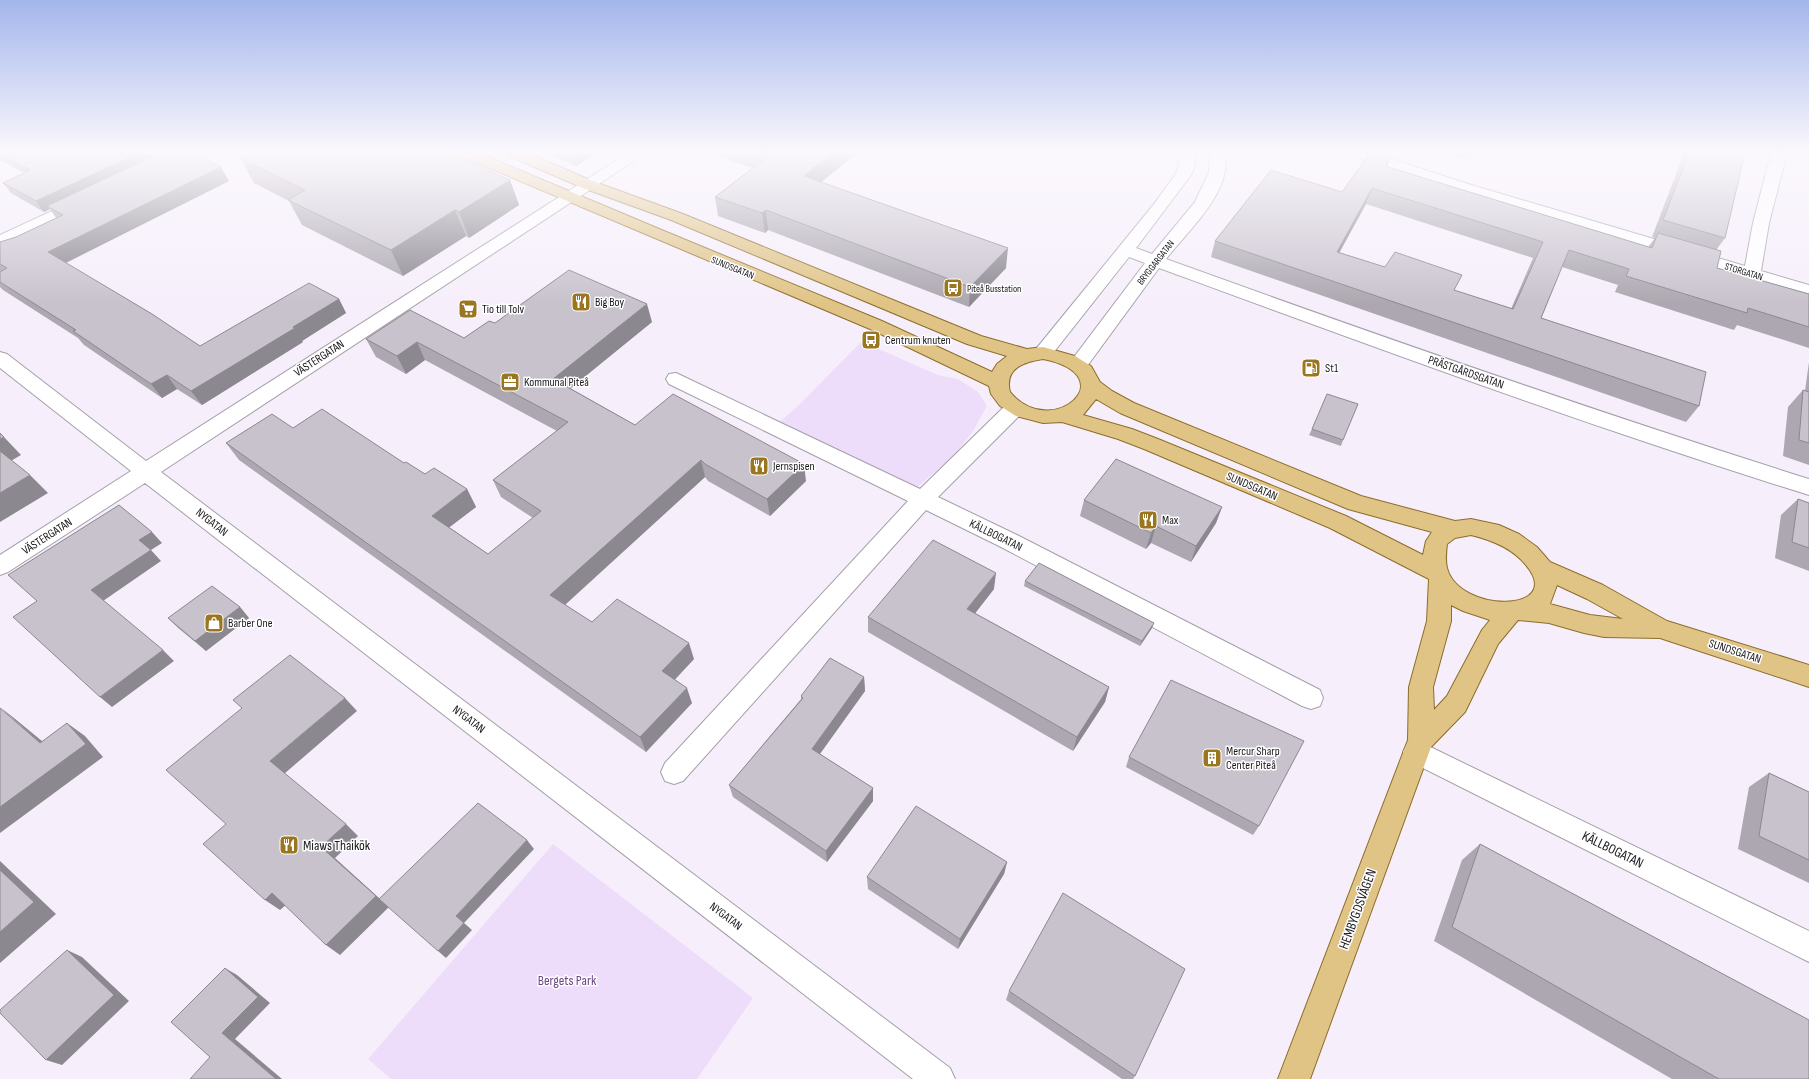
<svg xmlns="http://www.w3.org/2000/svg" width="1809" height="1079" font-family="'Sofia Sans Condensed',sans-serif">
<style>
.green{fill:#eddcfa}
.lines{fill:none;stroke-linecap:round;stroke-linejoin:round}
.minor-casing{stroke:#a59fa9;stroke-width:2}
.major-casing{stroke:#8d6d2b;stroke-width:2}
.minor{fill:#fff;fill-rule:evenodd}
.major{fill:#e0c485;fill-rule:evenodd}
.wall{fill:#aca7b0;fill-rule:evenodd}
.shaded-wall{fill:#8c8890}
.building{fill:#c8c2cd;stroke:#8c8890;fill-rule:evenodd}
.labels{text-anchor:middle;stroke-width:3;stroke-linejoin:round;paint-order:stroke}
.far-street-label{font-size:10px;fill:#19171b;stroke:#fff}
.far-poi-label{font-size:10px;fill:#19171b;stroke:#fff;text-anchor:start}
.poi-label{font-size:12px;fill:#19171b;stroke:#fff;text-anchor:start}
.street-label{font-size:12px;fill:#19171b;stroke:#fff}
.near-poi-label{font-size:14px;fill:#19171b;stroke:#fff;text-anchor:start}
.near-street-label{font-size:14px;fill:#19171b;stroke:#fff}
.near-park-label{font-size:14px;fill:#6c4384;stroke:#fff}
</style>
<rect width="100%" height="100%" fill="#f6effb"/>
<path class="green" d="M 860,343 L 865,343 L 938,375 L 958,379 L 978,392 L 987,406 L 973,431 L 953,457 L 917,487 L 775,426 L 797,407 Z
M 553,844 L 753,998 L 697,1079 L 391,1079 L 368,1059 Z"/>
<g class="lines">
<g class="minor-casing">
<path id="minor" d="M 628,153 L 646,153 L 161,472 L 950,1068 L 955,1079 L 913,1079 L 145,483 L 8,572 L 0,575 L 0,555 L 131,471 L 0,368 L 0,352 L 7,354 L 146,461 Z
M 1180,153 L 1196,153 L 1195,166 L 1191,175 L 1136,248 L 1152,254 L 1195,202 L 1209,172 L 1210,153 L 1226,153 C 1225,159 1226,166 1225,172 C 1219,203 1185,235 1166,259 C 1379,336 1593,411 1809,479 L 1809,495 C 1590,427 1374,347 1159,268 L 1085,369 L 1078,371 L 1071,369 L 1069,365 L 1071,361 L 1145,263 L 1129,257 L 1050,357 L 1043,359 L 1036,357 L 1034,353 L 1036,349 L 1154,204 L 1175,175 L 1179,166 Z
M 1350,153 L 1373,153 L 1468,184 L 1745,266 L 1753,223 L 1771,153 L 1787,153 L 1769,223 L 1761,271 L 1809,285 L 1809,296 L 1456,190 L 1352,156 Z
M 82,197 L 88,199 L 90,202 L 88,205 L 0,246 L 0,235 Z
M 676,373 L 920,489 L 1008,403 L 1015,401 L 1022,403 L 1025,408 L 1022,413 L 938,497 L 1017,535 L 1320,690 L 1323,698 L 1320,706 L 1311,709 L 1302,706 L 1001,547 L 926,510 L 683,781 L 674,784 L 665,781 L 661,772 L 665,763 L 908,501 L 669,384 L 666,379 L 669,374 Z
M 1416,740 L 1809,931 L 1809,962 L 1407,760 L 1403,752 L 1407,744 Z"/>
</g>
<g class="major-casing">
<path id="major" d="M 459,153 L 479,153 L 664,231 L 882,321 L 992,372 L 997,364 L 1007,356 L 967,344 L 671,220 L 583,188 L 509,156 L 507,153 L 527,153 L 595,182 L 683,214 L 981,336 L 1027,349 L 1043,347 L 1075,356 L 1091,366 L 1100,382 L 1112,391 L 1134,403 L 1361,496 L 1455,521 L 1471,519 L 1499,525 L 1519,534 L 1537,547 L 1550,562 L 1603,585 L 1667,621 L 1809,665 L 1809,687 L 1660,638 L 1604,637 L 1584,633 L 1549,623 L 1518,620 L 1498,644 L 1465,712 L 1431,747 L 1310,1079 L 1278,1079 L 1408,740 L 1409,687 L 1427,621 L 1429,579 L 1330,528 L 1144,449 L 1118,439 L 1062,422 L 1043,423 L 1016,416 L 1000,406 L 991,394 L 989,386 L 870,329 L 461,156 ZM 1043,359 C 1127,376 1051,442 1010,392 C 1004,368 1024,362 1043,359 ZM 1096,399 L 1120,413 L 1348,509 L 1432,532 L 1426,541 L 1423,555 L 1346,516 L 1158,439 L 1132,429 L 1083,415 ZM 1471,535 C 1492,540 1512,548 1526,565 C 1566,613 1459,614 1447,568 C 1445,560 1446,552 1447,544 L 1455,538 ZM 1557,585 L 1587,599 L 1623,619 L 1590,615 L 1550,604 ZM 1451,605 L 1463,611 L 1490,620 L 1482,630 L 1447,696 L 1434,710 L 1433,687 L 1451,621 Z"/>
</g>
<use href="#minor" class="minor"/>
<use href="#major" class="major"/>
</g>
<path class="wall" d="M 0,153 L 229,181 L 66,263 L 200,346 L 339,299 L 346,313 L 302,341 L 303,342 L 202,405 L 177,389 L 162,398 L 84,345 L 78,338 L 3,290 L 0,287 L 0,272 L 1,271 L 0,271 L 0,242 L 16,237 L 56,218 L 50,209 L 44,212 L 11,193 L 3,183 L 24,173 L 0,160 Z
M 544,153 L 596,153 L 576,166 Z
M 709,153 L 857,153 L 821,182 L 1006,268 L 969,307 L 768,230 L 765,233 L 718,216 L 715,197 L 753,168 Z
M 1392,153 L 1386,167 L 1648,247 L 1655,238 L 1652,237 L 1684,153 L 1745,153 L 1725,238 L 1716,250 L 1717,268 L 1809,294 L 1809,348 L 1737,325 L 1734,330 L 1615,292 L 1618,285 L 1562,267 L 1541,318 L 1699,406 L 1686,422 L 1211,257 L 1215,241 L 1342,192 ZM 1366,204 L 1533,258 L 1511,309 L 1339,252 Z
M 1455,153 L 1480,153 L 1460,157 Z
M 240,158 L 510,180 L 519,205 L 469,238 L 466,236 L 403,276 L 302,225 L 289,201 L 254,183 Z
M 652,322 L 570,388 L 635,425 L 806,481 L 770,516 L 708,481 L 705,477 L 565,605 L 592,622 L 694,659 L 675,679 L 692,703 L 646,752 L 239,460 L 226,443 L 293,428 L 404,463 L 425,474 L 467,489 L 476,507 L 449,527 L 488,554 L 533,518 L 501,497 L 493,480 L 557,431 L 425,360 L 406,374 L 376,357 L 366,339 L 464,338 L 495,323 Z
M 1809,362 L 1809,465 L 1783,456 L 1788,407 L 1803,390 L 1805,391 Z
M 1312,429 L 1343,440 L 1341,446 L 1309,435 Z
M 1798,499 L 1809,503 L 1809,571 L 1775,558 L 1781,515 Z
M 1084,500 L 1222,507 L 1216,523 L 1191,562 L 1151,543 L 1146,549 L 1080,516 Z
M 1025,581 L 1152,628 L 1140,646 L 1024,586 Z
M 994,589 L 975,613 L 1109,687 L 1105,702 L 1073,751 L 868,632 L 868,617 Z
M 240,607 L 249,618 L 206,651 L 178,628 L 168,618 Z
M 864,677 L 865,691 L 820,754 L 873,788 L 873,801 L 827,862 L 733,797 L 729,785 L 801,699 L 801,696 Z
M 1129,757 L 1259,826 L 1253,835 L 1126,767 Z
M 1769,773 L 1809,792 L 1809,883 L 1738,849 L 1749,787 Z
M 1480,844 L 1809,1079 L 1672,1079 L 1434,941 L 1462,860 Z
M 1007,862 L 1004,874 L 958,949 L 868,889 L 867,877 Z
M 1009,991 L 1135,1076 L 1133,1079 L 1122,1079 L 1006,1000 Z"/>
<path class="shaded-wall" d="M 138,153 L 168,153 L 47,206 L 50,209 L 44,212 L 36,201 Z
M 572,153 L 596,153 L 576,166 Z
M 832,153 L 857,153 L 805,195 L 804,176 Z
M 1392,153 L 1386,169 L 1385,166 Z
M 1462,153 L 1480,153 L 1460,157 Z
M 221,167 L 229,181 L 59,266 L 48,252 Z
M 510,180 L 519,205 L 469,238 L 459,212 Z
M 1372,188 L 1366,204 L 1331,268 L 1337,252 Z
M 455,210 L 466,236 L 403,276 L 391,250 Z
M 766,210 L 768,230 L 765,233 L 762,213 Z
M 1008,248 L 1006,268 L 969,307 L 970,287 Z
M 339,299 L 346,313 L 302,341 L 303,342 L 202,405 L 191,391 L 293,327 Z
M 647,304 L 652,322 L 560,397 L 553,379 Z
M 417,342 L 425,360 L 406,374 L 397,356 Z
M 167,375 L 177,389 L 162,398 L 151,384 Z
M 4,437 L 21,455 L 9,462 L 0,453 L 0,439 Z
M 701,460 L 705,477 L 558,611 L 550,595 Z
M 804,464 L 806,481 L 770,516 L 767,499 Z
M 30,475 L 48,493 L 0,522 L 0,493 Z
M 467,489 L 476,507 L 442,533 L 432,516 Z
M 1222,507 L 1216,523 L 1191,562 L 1196,546 Z
M 1156,526 L 1151,543 L 1146,549 L 1151,533 Z
M 152,532 L 162,543 L 151,550 L 161,561 L 103,601 L 91,590 L 139,540 Z
M 996,573 L 994,589 L 966,625 L 967,609 Z
M 240,607 L 249,618 L 206,651 L 195,641 Z
M 1154,623 L 1152,628 L 1140,646 L 1142,641 Z
M 689,643 L 694,659 L 668,687 L 662,671 Z
M 163,650 L 174,661 L 112,707 L 100,697 Z
M 864,677 L 865,691 L 814,762 L 812,749 Z
M 1109,687 L 1105,702 L 1073,751 L 1077,737 Z
M 687,688 L 692,703 L 646,752 L 640,737 Z
M 345,698 L 357,711 L 284,774 L 270,761 Z
M 0,707 L 14,718 L 59,755 L 40,743 Z
M 67,723 L 85,736 L 103,757 L 0,833 L 0,807 Z
M 873,788 L 873,801 L 827,862 L 826,851 Z
M 346,824 L 358,836 L 335,858 L 389,907 L 340,955 L 326,945 L 321,847 Z
M 527,840 L 534,849 L 464,923 L 472,930 L 446,958 L 438,951 L 456,916 Z
M 0,861 L 56,914 L 0,963 Z
M 1007,862 L 1004,874 L 958,949 L 960,939 Z
M 272,893 L 287,904 L 280,910 L 265,900 Z
M 67,950 L 82,957 L 129,1001 L 62,1065 L 46,1060 Z
M 225,968 L 237,975 L 270,1003 L 235,1039 L 282,1079 L 276,1079 L 222,1033 Z"/>
<path class="building" d="M 0,153 L 138,153 L 36,201 L 3,183 L 30,170 L 0,154 Z
M 160,153 L 193,153 L 221,167 L 48,252 L 152,314 L 200,346 L 309,283 L 339,299 L 293,327 L 295,328 L 191,391 L 167,375 L 151,384 L 73,331 L 76,330 L 0,282 L 0,272 L 7,268 L 0,264 L 0,242 L 16,237 L 63,215 L 47,206 Z
M 249,153 L 448,153 L 510,180 L 459,212 L 455,210 L 391,250 L 288,200 L 305,190 L 240,158 Z
M 763,153 L 832,153 L 804,176 L 1008,248 L 970,287 L 766,210 L 762,213 L 715,197 L 770,155 Z
M 1370,153 L 1392,153 L 1385,166 L 1652,248 L 1658,233 L 1721,251 L 1717,268 L 1809,294 L 1809,327 L 1748,308 L 1747,313 L 1626,276 L 1629,269 L 1569,250 L 1541,318 L 1706,372 L 1699,406 L 1215,241 L 1271,170 L 1342,192 ZM 1372,188 L 1543,242 L 1513,309 L 1454,290 L 1462,275 L 1395,252 L 1385,267 L 1337,252 Z
M 1689,153 L 1745,153 L 1725,238 L 1663,220 Z
M 569,270 L 647,304 L 553,379 L 635,425 L 673,394 L 804,464 L 767,499 L 705,464 L 701,460 L 550,595 L 592,622 L 617,599 L 689,643 L 662,671 L 687,688 L 640,737 L 226,443 L 272,414 L 293,428 L 322,409 L 404,463 L 406,462 L 425,474 L 434,468 L 467,489 L 432,516 L 488,554 L 541,511 L 493,480 L 568,422 L 417,342 L 397,356 L 366,339 L 410,310 L 464,338 L 489,321 L 495,323 Z
M 1803,390 L 1809,392 L 1809,443 L 1799,440 Z
M 1327,394 L 1358,404 L 1343,440 L 1312,429 Z
M 0,433 L 4,437 L 0,439 Z
M 0,451 L 30,475 L 0,493 Z
M 1116,459 L 1222,507 L 1196,546 L 1156,526 L 1151,533 L 1084,500 Z
M 1798,499 L 1809,503 L 1809,548 L 1792,542 Z
M 119,505 L 152,532 L 139,540 L 151,550 L 91,590 L 163,650 L 100,697 L 13,617 L 37,601 L 8,575 Z
M 933,540 L 996,573 L 967,609 L 1109,687 L 1077,737 L 868,617 Z
M 1039,563 L 1154,623 L 1142,641 L 1025,581 Z
M 212,586 L 240,607 L 195,641 L 168,618 Z
M 290,655 L 345,698 L 270,761 L 346,824 L 321,847 L 376,896 L 326,945 L 272,893 L 265,900 L 203,844 L 226,824 L 166,770 L 242,708 L 233,700 Z
M 830,658 L 864,677 L 812,749 L 873,788 L 826,851 L 729,785 L 803,698 L 801,696 Z
M 1171,680 L 1304,741 L 1259,826 L 1129,757 Z
M 0,708 L 40,743 L 67,723 L 86,744 L 0,807 Z
M 1769,773 L 1809,792 L 1809,860 L 1759,836 Z
M 478,803 L 527,840 L 456,916 L 464,923 L 438,951 L 379,899 Z
M 916,806 L 1007,862 L 960,939 L 867,877 Z
M 1480,844 L 1809,1020 L 1809,1079 L 1719,1079 L 1452,927 Z
M 0,870 L 34,902 L 0,932 Z
M 1063,893 L 1185,969 L 1135,1076 L 1009,991 Z
M 67,950 L 114,995 L 46,1060 L 0,1013 L 0,1010 Z
M 225,968 L 258,997 L 222,1033 L 276,1079 L 190,1079 L 210,1057 L 171,1022 Z"/>
<linearGradient id="sky" x2="0" y2="1"><stop stop-color="#a3b6eb"/><stop offset="0.5" stop-color="#fbf8fd"/><stop offset="1" stop-color="#fbf8fd" stop-opacity="0"/></linearGradient>
<rect width="1809" height="304" fill="url(#sky)"/>
<defs>
<g id="bus-square" transform="scale(1)"><rect x="-9" y="-9" width="18" height="18" rx="4" fill="#9b7621" stroke="#fff"/><path d="M-5-6H5V4H4V6H2V4H-2V6H-4V4H-5ZM-3.5-4V0h7V-4ZM-3.5 1.2v1.5H-2V1.2ZM2 1.2v1.5H3.5V1.2Z" fill="#fff"/></g>
<g id="restaurant-square" transform="scale(1)"><rect x="-9" y="-9" width="18" height="18" rx="4" fill="#9b7621" stroke="#fff"/><path d="M-5-6h1v4h1v-4h1v4h1v-4h1v5L-1.5 .5V6h-2V.5L-5-1ZM5-6V6H3V1.5H1.5Q1.5-4 5-6Z" fill="#fff"/></g>
<g id="supermarket-square" transform="scale(1)"><rect x="-9" y="-9" width="18" height="18" rx="4" fill="#9b7621" stroke="#fff"/><path d="M-6-5.5h2.5l.6 2H6L4.5 2H-2.5L-4.4-4H-6ZM-1.5 3.2a1.3 1.3 0 1 0 .1 0ZM3 3.2a1.3 1.3 0 1 0 .1 0Z" fill="#fff"/></g>
<g id="fuel-square" transform="scale(1)"><rect x="-9" y="-9" width="18" height="18" rx="4" fill="#9b7621" stroke="#fff"/><path d="M-5.5-6h7V0h2V4h1.3V-2.5L3-4.5l.8-.8L6-3V5H2.5V1h-1V6h-7ZM-4.2-4.7v3.2H.2V-4.7Z" fill="#fff"/></g>
<g id="office-square" transform="scale(1)"><rect x="-9" y="-9" width="18" height="18" rx="4" fill="#9b7621" stroke="#fff"/><path d="M-6-3h4V-5.5h4V-3h4V5H-6ZM-1-4.5V-3h2v-1.5ZM-6 0V1H6V0Z" fill="#fff"/></g>
<g id="shop-square" transform="scale(1)"><rect x="-9" y="-9" width="18" height="18" rx="4" fill="#9b7621" stroke="#fff"/><path d="M-5-2.5h2.3a2.7 3.5 0 0 1 5.4 0H5L5.5 6h-11ZM-1.5-2.5h3a1.5 2.3 0 0 0-3 0Z" fill="#fff"/></g>
<g id="building-square" transform="scale(1)"><rect x="-9" y="-9" width="18" height="18" rx="4" fill="#9b7621" stroke="#fff"/><path d="M-4-6H4V6H1V3H-1V6H-4ZM-2.5-4.3h1.7v1.8h-1.7ZM.8-4.3h1.7v1.8H.8ZM-2.5-1h1.7V.8h-1.7ZM.8-1h1.7V.8H.8Z" fill="#fff"/></g>
</defs>
<g fill-rule="evenodd">
<use href="#bus-square" x="953" y="288"/>
<use href="#restaurant-square" x="581" y="302"/>
<use href="#supermarket-square" x="468" y="309"/>
<use href="#bus-square" x="871" y="340"/>
<use href="#fuel-square" x="1311" y="368"/>
<use href="#office-square" x="510" y="382"/>
<use href="#restaurant-square" x="759" y="466"/>
<use href="#restaurant-square" x="1148" y="520"/>
<use href="#shop-square" x="214" y="623"/>
<use href="#building-square" x="1212" y="758"/>
<use href="#restaurant-square" x="289" y="845"/>
</g>
<g class="labels">
<g class="far-street-label">
<text transform="translate(1155 262) rotate(-52)" y="4">BRYGGARGATAN</text>
<text transform="translate(733 267) rotate(22)" y="4">SUNDSGATAN</text>
<text transform="translate(1744 271) rotate(17)" y="4">STORGATAN</text>
</g>
<g class="far-poi-label">
<text x="967" y="292">Piteå Busstation</text>
</g>
<g class="poi-label">
<text x="595" y="306">Big Boy</text>
<text x="482" y="313">Tio till Tolv</text>
<text x="885" y="344">Centrum knuten</text>
<text x="1325" y="372">St1</text>
<text x="524" y="386">Kommunal Piteå</text>
<text x="773" y="470">Jernspisen</text>
<text x="1162" y="524">Max</text>
<text x="228" y="627">Barber One</text>
<text x="1226" y="755">Mercur Sharp<tspan x="1226" dy="14">Center Piteå</tspan></text>
</g>
<g class="street-label">
<text transform="translate(319 358) rotate(-33)" y="4">VÄSTERGATAN</text>
<text transform="translate(1466 372) rotate(19)" y="4">PRÄSTGÅRDSGATAN</text>
<text transform="translate(1252 486) rotate(23)" y="4">SUNDSGATAN</text>
<text transform="translate(212 522) rotate(38)" y="4">NYGATAN</text>
<text transform="translate(996 535) rotate(26)" y="4">KÄLLBOGATAN</text>
<text transform="translate(47 536) rotate(-33)" y="4">VÄSTERGATAN</text>
<text transform="translate(1735 651) rotate(18)" y="4">SUNDSGATAN</text>
<text transform="translate(469 719) rotate(37)" y="4">NYGATAN</text>
<text transform="translate(726 916) rotate(37)" y="4">NYGATAN</text>
</g>
<g class="near-poi-label">
<text x="303" y="850">Miaws Thaikök</text>
</g>
<g class="near-street-label">
<text transform="translate(1613 849) rotate(26)" y="5">KÄLLBOGATAN</text>
<text transform="translate(1357 909) rotate(-70)" y="5">HEMBYGDSVÄGEN</text>
</g>
<g class="near-park-label">
<text x="567" y="985">Bergets Park</text>
</g>
</g>
</svg>
